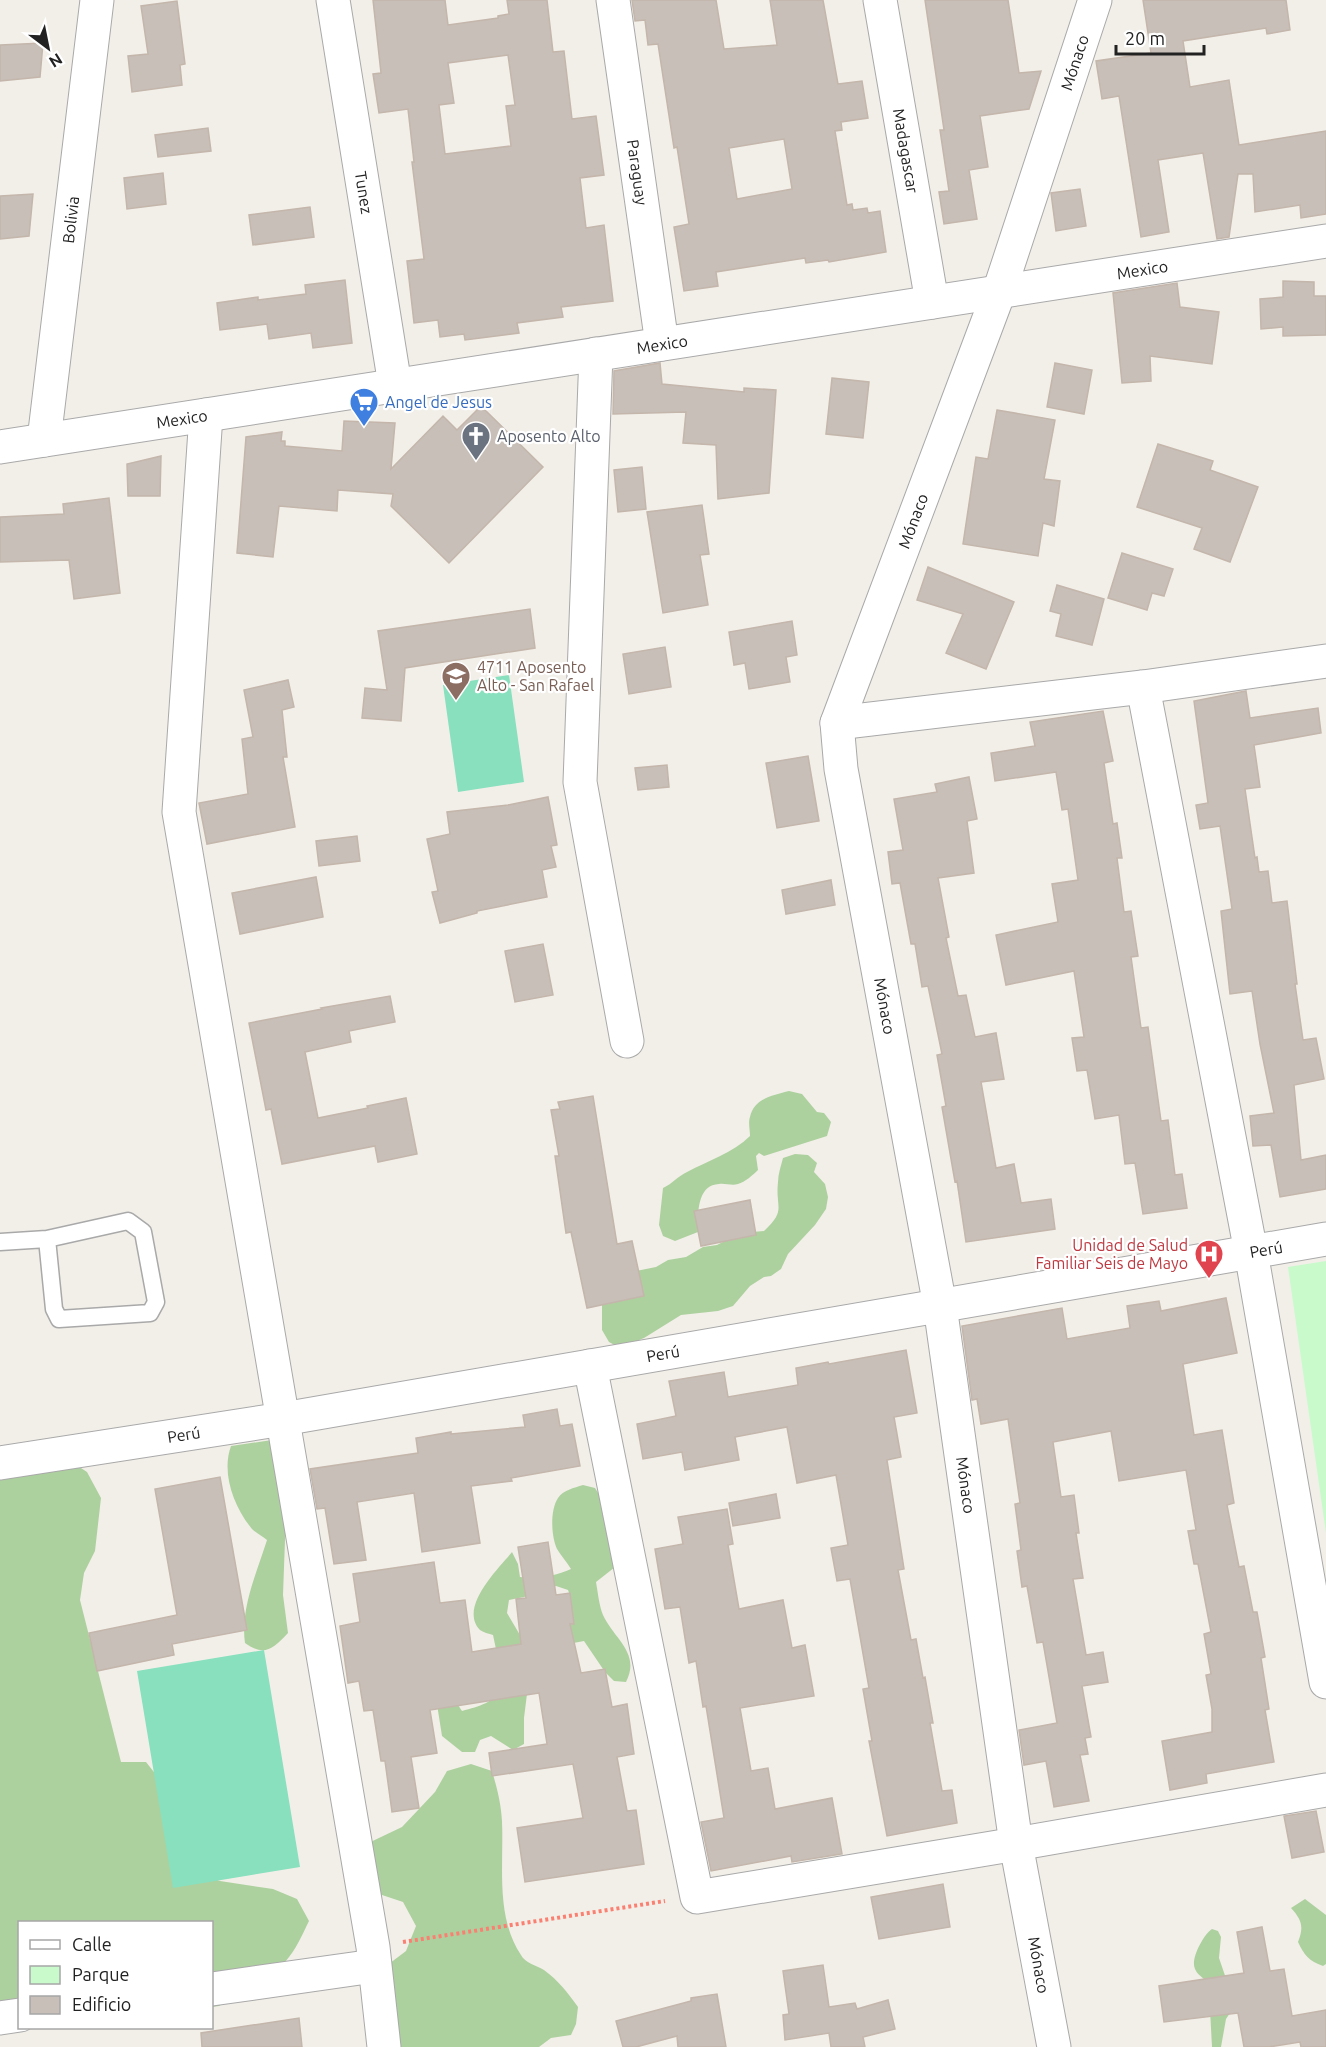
<svg xmlns="http://www.w3.org/2000/svg" width="1326" height="2047" font-family="Ubuntu,sans-serif">
<style>
.forest{fill:#add19e}
.park{fill:#c8facc}
.pitch{fill:#88e0be}
.building{fill:#c7bfb8;stroke:#c4b6ab;stroke-width:1.5;fill-rule:evenodd}
.lines{fill:none;stroke-linecap:round;stroke-linejoin:round}
.lane-casing{stroke:#a9a9a9;stroke-width:19}
.street-casing{stroke:#a9a9a9;stroke-width:35}
.path{stroke:#fa8072;stroke-width:4;stroke-dasharray:3 3;stroke-linecap:butt}
.lane{stroke:#fff;stroke-width:16}
.street{stroke:#fff;stroke-width:33}
.labels{text-anchor:middle;stroke-width:4.5;stroke-linejoin:round;paint-order:stroke}
.street-label{font-size:16px;fill:#222;stroke:#fff}
.shop-label{font-size:16px;fill:#366cbe;stroke:#fff;text-anchor:start}
.worship-label{font-size:16px;fill:#5b616d;stroke:#fff;text-anchor:start}
.education-label{font-size:16px;fill:#785e54;stroke:#fff;text-anchor:start}
.health-label{font-size:16px;fill:#be3a42;stroke:#fff;text-anchor:end}
</style>
<rect width="100%" height="100%" fill="#f2efe9"/>
<path class="forest" d="M 789,1091 L 802,1094 L 817,1112 L 824,1113 L 831,1122 L 827,1136 L 764,1156 L 759,1153 L 756,1156 L 758,1170 C 753,1175 745,1182 738,1184 C 732,1186 725,1183 719,1184 C 696,1185 698,1216 698,1232 L 675,1241 L 663,1236 L 659,1225 L 663,1188 C 672,1184 678,1176 687,1172 C 707,1161 733,1153 750,1136 C 750,1130 748,1122 750,1117 C 754,1098 774,1095 789,1091 Z
M 795,1154 L 808,1155 L 817,1163 L 814,1172 L 825,1184 L 828,1197 L 826,1209 L 815,1225 L 788,1254 L 781,1269 L 771,1276 L 764,1277 L 750,1286 L 733,1306 L 718,1311 L 681,1315 L 644,1338 L 620,1348 L 609,1342 L 602,1330 L 602,1304 L 626,1273 L 656,1267 L 668,1260 L 686,1257 L 703,1247 L 717,1245 L 740,1233 L 764,1231 C 787,1210 775,1208 778,1182 C 778,1174 781,1166 783,1158 Z
M 272,1440 L 286,1513 L 283,1595 L 288,1633 C 273,1649 264,1657 245,1643 C 240,1609 257,1572 267,1540 C 262,1536 256,1533 252,1529 C 234,1507 221,1473 231,1446 Z
M 66,1458 L 87,1472 L 101,1498 L 95,1551 L 84,1573 L 80,1600 L 121,1762 L 146,1762 L 161,1781 L 197,1873 L 220,1881 L 273,1889 L 297,1899 L 309,1921 C 302,1935 296,1950 285,1962 C 268,1981 240,1993 219,2006 L 212,2007 L 212,1922 L 20,1922 L 19,2014 L 0,2023 L 0,1475 Z
M 583,1485 L 595,1488 L 616,1521 L 624,1560 L 596,1582 C 598,1593 599,1605 603,1615 C 614,1639 641,1653 626,1682 L 614,1681 L 605,1672 L 584,1641 L 558,1646 C 566,1626 577,1611 568,1590 L 556,1586 L 534,1595 L 509,1600 L 507,1613 L 520,1635 L 527,1694 L 524,1718 L 524,1744 L 513,1750 L 491,1736 L 480,1740 L 475,1752 L 462,1752 L 442,1736 L 436,1698 L 448,1690 L 462,1711 C 480,1706 493,1703 504,1687 L 493,1635 C 489,1634 483,1632 480,1630 C 458,1607 499,1568 512,1552 L 518,1564 L 520,1577 C 538,1579 555,1576 571,1569 C 567,1562 561,1556 557,1549 C 551,1536 550,1510 558,1498 C 563,1490 574,1488 583,1485 Z
M 471,1764 L 492,1771 C 497,1788 501,1803 502,1821 C 504,1865 495,1916 521,1955 C 525,1963 536,1965 544,1970 C 558,1980 568,1993 578,2007 L 576,2024 L 571,2035 L 551,2038 L 539,2047 L 387,2047 L 369,1979 L 406,1951 L 416,1926 L 403,1902 L 379,1894 L 360,1847 L 402,1827 L 435,1792 L 447,1771 Z
M 1305,1899 L 1326,1915 L 1326,1964 L 1323,1966 C 1309,1961 1304,1955 1298,1942 C 1304,1927 1302,1920 1291,1908 Z
M 1212,1929 L 1218,1931 L 1221,1937 L 1219,1958 L 1231,1993 L 1230,2013 L 1226,2019 L 1221,2047 L 1212,2047 L 1210,2010 L 1205,1980 C 1202,1977 1197,1974 1195,1969 C 1190,1959 1204,1934 1212,1929 Z"/>
<path class="park" d="M 1326,1261 L 1326,1533 L 1288,1267 Z"/>
<path class="pitch" d="M 509,675 L 524,782 L 458,792 L 443,685 Z
M 264,1650 L 300,1867 L 173,1888 L 137,1671 Z"/>
<path class="building" d="M 373,0 L 445,0 L 448,25 L 498,18 L 498,16 L 509,14 L 507,0 L 547,0 L 553,52 L 564,51 L 572,119 L 596,116 L 604,175 L 580,178 L 586,228 L 604,225 L 613,301 L 561,307 L 563,317 L 517,323 L 519,333 L 465,340 L 464,334 L 440,337 L 438,320 L 414,323 L 407,261 L 424,259 L 412,162 L 414,162 L 408,109 L 379,113 L 373,74 L 381,73 ZM 508,55 L 515,105 L 506,106 L 511,146 L 445,154 L 439,105 L 454,103 L 448,63 Z
M 632,0 L 716,0 L 724,49 L 777,45 L 770,0 L 823,0 L 838,84 L 862,81 L 868,118 L 841,122 L 842,130 L 835,131 L 847,205 L 852,204 L 853,210 L 867,208 L 868,213 L 880,211 L 886,252 L 829,262 L 828,260 L 806,263 L 805,258 L 716,272 L 718,286 L 684,291 L 674,227 L 689,224 L 677,147 L 674,148 L 658,44 L 648,45 L 645,20 L 635,21 ZM 784,139 L 792,189 L 737,199 L 729,148 Z
M 925,0 L 1008,0 L 1019,73 L 1041,71 L 1029,109 L 980,116 L 988,167 L 969,170 L 977,219 L 944,224 L 939,192 L 949,191 L 940,130 L 944,130 Z
M 1143,0 L 1286,0 L 1290,30 L 1267,34 L 1266,28 L 1183,41 L 1190,87 L 1229,80 L 1239,145 L 1326,131 L 1326,214 L 1301,218 L 1300,205 L 1255,212 L 1253,174 L 1238,174 L 1229,237 L 1217,239 L 1203,153 L 1158,160 L 1169,232 L 1141,237 L 1119,96 L 1102,99 L 1096,61 L 1151,53 Z
M 177,1 L 185,64 L 180,65 L 182,85 L 132,92 L 128,56 L 148,54 L 141,6 Z
M 43,43 L 40,77 L 0,81 L 0,45 Z
M 208,128 L 211,151 L 158,157 L 155,135 Z
M 163,173 L 166,204 L 127,209 L 124,178 Z
M 1080,189 L 1086,226 L 1056,231 L 1051,193 Z
M 33,194 L 29,236 L 0,239 L 0,196 Z
M 310,207 L 314,237 L 253,245 L 249,215 Z
M 345,280 L 352,343 L 313,348 L 311,333 L 269,339 L 267,324 L 220,330 L 217,303 L 258,297 L 258,300 L 306,294 L 305,285 Z
M 1283,281 L 1314,282 L 1314,296 L 1326,296 L 1326,335 L 1283,336 L 1283,327 L 1261,329 L 1260,299 L 1283,297 Z
M 1177,283 L 1180,307 L 1219,312 L 1212,364 L 1150,356 L 1151,381 L 1122,383 L 1113,293 Z
M 660,363 L 662,384 L 744,392 L 744,388 L 776,390 L 769,493 L 718,499 L 716,445 L 683,443 L 686,412 L 613,414 L 614,371 Z
M 1055,363 L 1092,370 L 1084,414 L 1047,407 Z
M 832,378 L 869,382 L 863,438 L 826,434 Z
M 481,406 L 543,467 L 449,563 L 391,506 L 393,494 L 338,490 L 337,511 L 279,506 L 273,557 L 237,553 L 246,437 L 282,432 L 281,441 L 285,441 L 285,446 L 342,451 L 344,421 L 395,423 L 391,469 L 443,416 L 457,430 Z
M 997,410 L 1055,420 L 1044,479 L 1060,481 L 1054,526 L 1043,523 L 1038,556 L 963,544 L 976,457 L 988,459 Z
M 1158,444 L 1213,461 L 1210,470 L 1258,487 L 1230,562 L 1194,549 L 1202,528 L 1137,507 Z
M 161,456 L 160,496 L 128,496 L 127,464 Z
M 642,467 L 646,509 L 618,512 L 614,470 Z
M 109,498 L 120,593 L 74,599 L 69,560 L 0,562 L 0,517 L 64,514 L 63,504 Z
M 702,505 L 709,554 L 700,555 L 708,605 L 663,613 L 647,512 Z
M 1122,553 L 1173,569 L 1164,596 L 1152,593 L 1147,610 L 1108,598 Z
M 928,567 L 1014,602 L 986,669 L 946,653 L 963,614 L 917,600 Z
M 1057,585 L 1104,599 L 1092,645 L 1056,636 L 1061,614 L 1050,611 Z
M 530,609 L 535,648 L 405,668 L 401,721 L 362,718 L 365,688 L 387,690 L 378,631 Z
M 792,621 L 797,655 L 786,657 L 790,682 L 749,689 L 745,663 L 734,665 L 729,632 Z
M 665,647 L 671,687 L 629,694 L 623,654 Z
M 288,680 L 294,707 L 282,710 L 287,757 L 283,757 L 295,827 L 207,844 L 199,803 L 248,794 L 242,739 L 253,737 L 244,690 Z
M 1246,691 L 1250,718 L 1318,708 L 1321,733 L 1254,745 L 1260,787 L 1245,789 L 1255,858 L 1257,857 L 1259,872 L 1268,871 L 1272,903 L 1287,901 L 1297,984 L 1295,984 L 1303,1040 L 1316,1038 L 1324,1079 L 1294,1085 L 1301,1160 L 1326,1155 L 1326,1189 L 1280,1197 L 1271,1145 L 1253,1146 L 1250,1116 L 1274,1113 L 1260,1044 L 1252,991 L 1230,994 L 1221,911 L 1232,909 L 1220,826 L 1200,829 L 1196,805 L 1208,803 L 1194,701 Z
M 1103,711 L 1113,761 L 1104,763 L 1113,824 L 1117,823 L 1122,858 L 1117,858 L 1124,912 L 1131,911 L 1138,956 L 1131,957 L 1141,1028 L 1148,1027 L 1161,1121 L 1168,1120 L 1175,1175 L 1182,1174 L 1187,1208 L 1143,1214 L 1135,1163 L 1125,1164 L 1119,1115 L 1095,1119 L 1087,1070 L 1077,1071 L 1072,1038 L 1084,1037 L 1074,971 L 1006,985 L 996,935 L 1058,922 L 1052,884 L 1078,880 L 1068,809 L 1062,810 L 1056,772 L 995,781 L 991,753 L 1035,746 L 1030,722 Z
M 808,756 L 819,821 L 777,828 L 766,763 Z
M 667,765 L 669,787 L 638,790 L 635,768 Z
M 969,777 L 977,819 L 967,821 L 974,873 L 938,878 L 949,937 L 946,938 L 958,996 L 966,995 L 975,1037 L 996,1033 L 1004,1079 L 981,1082 L 996,1168 L 1014,1164 L 1021,1203 L 1051,1199 L 1055,1229 L 966,1242 L 957,1181 L 955,1182 L 942,1107 L 946,1106 L 937,1055 L 942,1054 L 928,986 L 922,987 L 915,944 L 911,944 L 900,883 L 892,884 L 888,852 L 903,850 L 894,799 L 937,792 L 935,784 Z
M 548,797 L 557,845 L 551,846 L 556,867 L 542,870 L 547,897 L 477,911 L 477,913 L 440,923 L 432,892 L 438,891 L 427,839 L 450,834 L 447,812 L 508,805 Z
M 357,836 L 360,861 L 319,866 L 316,841 Z
M 316,877 L 323,917 L 240,934 L 232,893 Z
M 831,880 L 835,905 L 786,914 L 782,890 Z
M 543,944 L 553,995 L 515,1002 L 505,951 Z
M 390,996 L 395,1022 L 349,1031 L 351,1042 L 305,1052 L 318,1118 L 368,1108 L 367,1106 L 406,1098 L 417,1154 L 378,1162 L 375,1146 L 282,1164 L 271,1109 L 266,1110 L 249,1023 L 322,1009 L 321,1008 Z
M 593,1096 L 617,1244 L 632,1241 L 644,1296 L 587,1308 L 571,1232 L 566,1233 L 555,1156 L 559,1156 L 551,1110 L 560,1109 L 558,1102 Z
M 750,1200 L 756,1235 L 701,1246 L 694,1211 Z
M 1226,1298 L 1237,1353 L 1183,1364 L 1194,1435 L 1222,1430 L 1234,1503 L 1227,1505 L 1239,1567 L 1244,1566 L 1253,1612 L 1257,1612 L 1265,1657 L 1261,1658 L 1269,1709 L 1265,1710 L 1274,1762 L 1206,1774 L 1207,1783 L 1170,1790 L 1162,1741 L 1212,1732 L 1212,1709 L 1206,1675 L 1211,1674 L 1204,1634 L 1211,1632 L 1198,1564 L 1194,1564 L 1188,1531 L 1196,1530 L 1186,1470 L 1119,1481 L 1111,1431 L 1053,1442 L 1061,1497 L 1074,1495 L 1079,1533 L 1076,1533 L 1083,1578 L 1073,1579 L 1086,1655 L 1103,1652 L 1108,1682 L 1082,1686 L 1091,1737 L 1085,1738 L 1088,1754 L 1080,1755 L 1089,1801 L 1054,1807 L 1046,1761 L 1024,1765 L 1019,1730 L 1057,1723 L 1043,1642 L 1037,1643 L 1027,1586 L 1022,1587 L 1017,1551 L 1021,1550 L 1015,1504 L 1020,1503 L 1008,1419 L 981,1424 L 977,1399 L 972,1400 L 962,1326 L 1062,1308 L 1067,1339 L 1130,1328 L 1127,1306 L 1159,1301 L 1161,1311 Z
M 906,1350 L 917,1413 L 894,1417 L 901,1457 L 887,1460 L 904,1569 L 898,1570 L 911,1640 L 916,1639 L 923,1678 L 925,1677 L 933,1723 L 930,1723 L 942,1791 L 952,1790 L 957,1823 L 887,1836 L 869,1741 L 872,1741 L 863,1689 L 869,1688 L 850,1579 L 837,1581 L 831,1548 L 848,1545 L 836,1475 L 797,1483 L 787,1427 L 735,1437 L 739,1460 L 685,1470 L 682,1452 L 643,1459 L 637,1424 L 676,1416 L 669,1381 L 724,1372 L 728,1397 L 798,1385 L 796,1368 L 828,1362 L 829,1364 Z
M 557,1409 L 560,1426 L 572,1424 L 580,1466 L 511,1478 L 512,1481 L 471,1486 L 480,1543 L 422,1552 L 414,1493 L 357,1502 L 366,1560 L 334,1564 L 325,1508 L 317,1509 L 310,1469 L 418,1453 L 416,1438 L 451,1432 L 451,1434 L 525,1427 L 523,1415 Z
M 220,1477 L 247,1630 L 172,1644 L 174,1655 L 97,1671 L 89,1633 L 177,1615 L 155,1489 Z
M 776,1494 L 780,1518 L 733,1526 L 729,1503 Z
M 727,1509 L 733,1544 L 728,1545 L 739,1609 L 783,1600 L 792,1648 L 805,1645 L 814,1696 L 740,1708 L 751,1771 L 768,1768 L 775,1809 L 832,1798 L 842,1854 L 792,1862 L 791,1856 L 711,1871 L 701,1822 L 724,1818 L 706,1706 L 703,1707 L 696,1661 L 689,1663 L 680,1607 L 665,1609 L 655,1549 L 683,1544 L 678,1517 Z
M 548,1542 L 556,1595 L 570,1593 L 574,1624 L 570,1624 L 581,1673 L 605,1669 L 612,1707 L 627,1704 L 634,1754 L 617,1757 L 627,1811 L 636,1810 L 644,1864 L 525,1882 L 517,1828 L 583,1818 L 573,1764 L 492,1776 L 489,1753 L 547,1744 L 539,1693 L 430,1710 L 437,1753 L 411,1757 L 419,1808 L 392,1812 L 385,1761 L 381,1761 L 373,1710 L 364,1711 L 359,1681 L 348,1683 L 340,1626 L 360,1622 L 353,1574 L 434,1562 L 440,1603 L 465,1600 L 472,1652 L 521,1644 L 516,1599 L 526,1598 L 518,1547 Z
M 1316,1811 L 1324,1852 L 1292,1858 L 1284,1816 Z
M 943,1884 L 950,1927 L 879,1939 L 871,1897 Z
M 1262,1927 L 1270,1971 L 1284,1969 L 1292,2016 L 1326,2010 L 1326,2047 L 1301,2047 L 1300,2042 L 1269,2047 L 1244,2047 L 1238,2013 L 1164,2022 L 1159,1986 L 1244,1973 L 1237,1932 Z
M 823,1965 L 829,2007 L 855,2003 L 857,2009 L 888,2000 L 895,2029 L 863,2037 L 865,2047 L 831,2047 L 829,2033 L 785,2040 L 783,2015 L 789,2014 L 783,1971 Z
M 717,1994 L 726,2047 L 678,2047 L 677,2036 L 636,2047 L 623,2047 L 616,2021 L 691,2001 L 691,1998 Z
M 299,2018 L 302,2047 L 202,2047 L 201,2033 Z"/>
<g class="lines">
<g class="lane-casing">
<path id="lane" d="M 0,1242 L 47,1239 L 128,1221 L 143,1232 L 156,1302 L 150,1313 L 59,1319 L 54,1309 L 47,1239"/>
</g>
<g class="street-casing">
<g id="street">
<path id="s1" d="M 333,0 L 395,385"/>
<path id="s2" d="M 613,0 L 662,344"/>
<path id="s3" d="M 880,0 L 932,302"/>
<path d="M 596,354 L 580,782 L 627,1041"/>
<path d="M 206,415 L 179,812 L 373,1947 L 384,2047"/>
<path id="s4" d="M 44,440 L 97,0"/>
<path id="s5" d="M 0,447 L 1326,241"/>
<path d="M 1143,687 L 1251,1252 L 1326,1682"/>
<path d="M 837,723 L 1143,687 L 1326,661"/>
<path d="M 590,1366 L 697,1897 L 1016,1844 L 1326,1790"/>
<path id="s6" d="M 0,1463 L 283,1419 L 1326,1239"/>
<path d="M 212,1989 L 374,1966"/>
<path d="M 0,2018 L 20,2015"/>
<path id="s7" d="M 1054,2047 L 1016,1844 L 940,1306 L 841,769 L 837,723 L 999,292 L 1095,0"/>
</g>
</g>
<path class="path" d="M 403,1942 L 665,1901"/>
<use href="#lane" class="lane"/>
<use href="#street" class="street"/>
</g>
<defs>
<g id="supermarket-pin" transform="scale(1.5)"><path d="M0 17L-7.5 6A9.5 9.5 0 1 1 7.5 6Z" fill="#3f7fe0" stroke="#fff"/><path d="M-6-5.5h2.5l.6 2H6L4.5 2H-2.5L-4.4-4H-6ZM-1.5 3.2a1.3 1.3 0 1 0 .1 0ZM3 3.2a1.3 1.3 0 1 0 .1 0Z" fill="#fff"/></g>
<g id="church-pin" transform="scale(1.5)"><path d="M0 17L-7.5 6A9.5 9.5 0 1 1 7.5 6Z" fill="#6b7280" stroke="#fff"/><path d="M-1.2-6h2.4v3.5h3.3v2.4h-3.3V6h-2.4V-.1h-3.3v-2.4h3.3Z" fill="#fff"/></g>
<g id="school-pin" transform="scale(1.5)"><path d="M0 17L-7.5 6A9.5 9.5 0 1 1 7.5 6Z" fill="#8d6e63" stroke="#fff"/><path d="M0-5L7-2L0 1L-7-2ZM-4 1L0 2.5L4 1V4Q0 6-4 4Z" fill="#fff"/></g>
<g id="hospital-pin" transform="scale(1.5)"><path d="M0 17L-7.5 6A9.5 9.5 0 1 1 7.5 6Z" fill="#e0444e" stroke="#fff"/><path d="M-5-5h3v3.5h4V-5h3V5h-3V1.5h-4V5h-3Z" fill="#fff"/></g>
</defs>
<g fill-rule="evenodd">
<use href="#supermarket-pin" x="364" y="402"/>
<use href="#church-pin" x="476" y="436"/>
<use href="#school-pin" x="456" y="676"/>
<use href="#hospital-pin" x="1209" y="1254"/>
</g>
<g class="labels">
<g class="street-label">
<text dy="6" stroke="none"><textPath href="#s7" startOffset="2044">Mónaco</textPath></text>
<text dy="6" stroke="none"><textPath href="#s3" startOffset="153">Madagascar</textPath></text>
<text dy="6" stroke="none"><textPath href="#s2" startOffset="174">Paraguay</textPath></text>
<text dy="6" stroke="none"><textPath href="#s1" startOffset="195">Tunez</textPath></text>
<text dy="6" stroke="none"><textPath href="#s4" startOffset="222">Bolivia</textPath></text>
<text dy="6" stroke="none"><textPath href="#s5" startOffset="1156">Mexico</textPath></text>
<text dy="6" stroke="none"><textPath href="#s5" startOffset="670">Mexico</textPath></text>
<text dy="6" stroke="none"><textPath href="#s5" startOffset="184">Mexico</textPath></text>
<text dy="6" stroke="none"><textPath href="#s7" startOffset="1558">Mónaco</textPath></text>
<text transform="translate(885 1006) rotate(80)" y="6">Mónaco</text>
<text dy="6" stroke="none"><textPath href="#s6" startOffset="1284">Perú</textPath></text>
<text dy="6" stroke="none"><textPath href="#s6" startOffset="672">Perú</textPath></text>
<text dy="6" stroke="none"><textPath href="#s6" startOffset="186">Perú</textPath></text>
<text transform="translate(966 1485) rotate(82)" y="6">Mónaco</text>
<text transform="translate(1039 1965) rotate(80)" y="6">Mónaco</text>
</g>
<g class="shop-label">
<text x="385" y="408">Angel de Jesus</text>
</g>
<g class="worship-label">
<text x="497" y="442">Aposento Alto</text>
</g>
<g class="education-label">
<text x="477" y="673">4711 Aposento<tspan x="477" dy="18">Alto - San Rafael</tspan></text>
</g>
<g class="health-label">
<text x="1188" y="1251">Unidad de Salud<tspan x="1188" dy="18">Familiar Seis de Mayo</tspan></text>
</g>
</g>
<rect x="18" y="1921" width="195" height="108" fill="#ffffff" stroke="#a7a7a7" stroke-width="1.5"/>
<rect x="30" y="1940" width="30" height="9" fill="#ffffff" stroke="#a7a7a7" stroke-width="1.5"/>
<text x="72" y="1951" font-size="18" fill="#222222">Calle</text>
<rect x="30" y="1966" width="30" height="18" fill="#c8facc" stroke="#a7a7a7" stroke-width="1.5"/>
<text x="72" y="1981" font-size="18" fill="#222222">Parque</text>
<rect x="30" y="1996" width="30" height="18" fill="#c7bfb8" stroke="#a7a7a7" stroke-width="1.5"/>
<text x="72" y="2011" font-size="18" fill="#222222">Edificio</text>
<g transform="translate(48 48) rotate(148)" stroke="#ffffff" stroke-width="4.5" paint-order="stroke">
<path d="M0-4.5L10 22L0 15L-10 22Z" fill="#222222"/>
<text y="-9" font-size="16" font-weight="bold" text-anchor="middle" fill="#222222">N</text>
</g>
<path d="M1116 45v9h88v-9" fill="none" stroke="#222222" stroke-width="3"/>
<text x="1125" y="45" font-size="18" fill="#222222" stroke="#ffffff" stroke-width="4.5" paint-order="stroke">20 m</text>
</svg>
